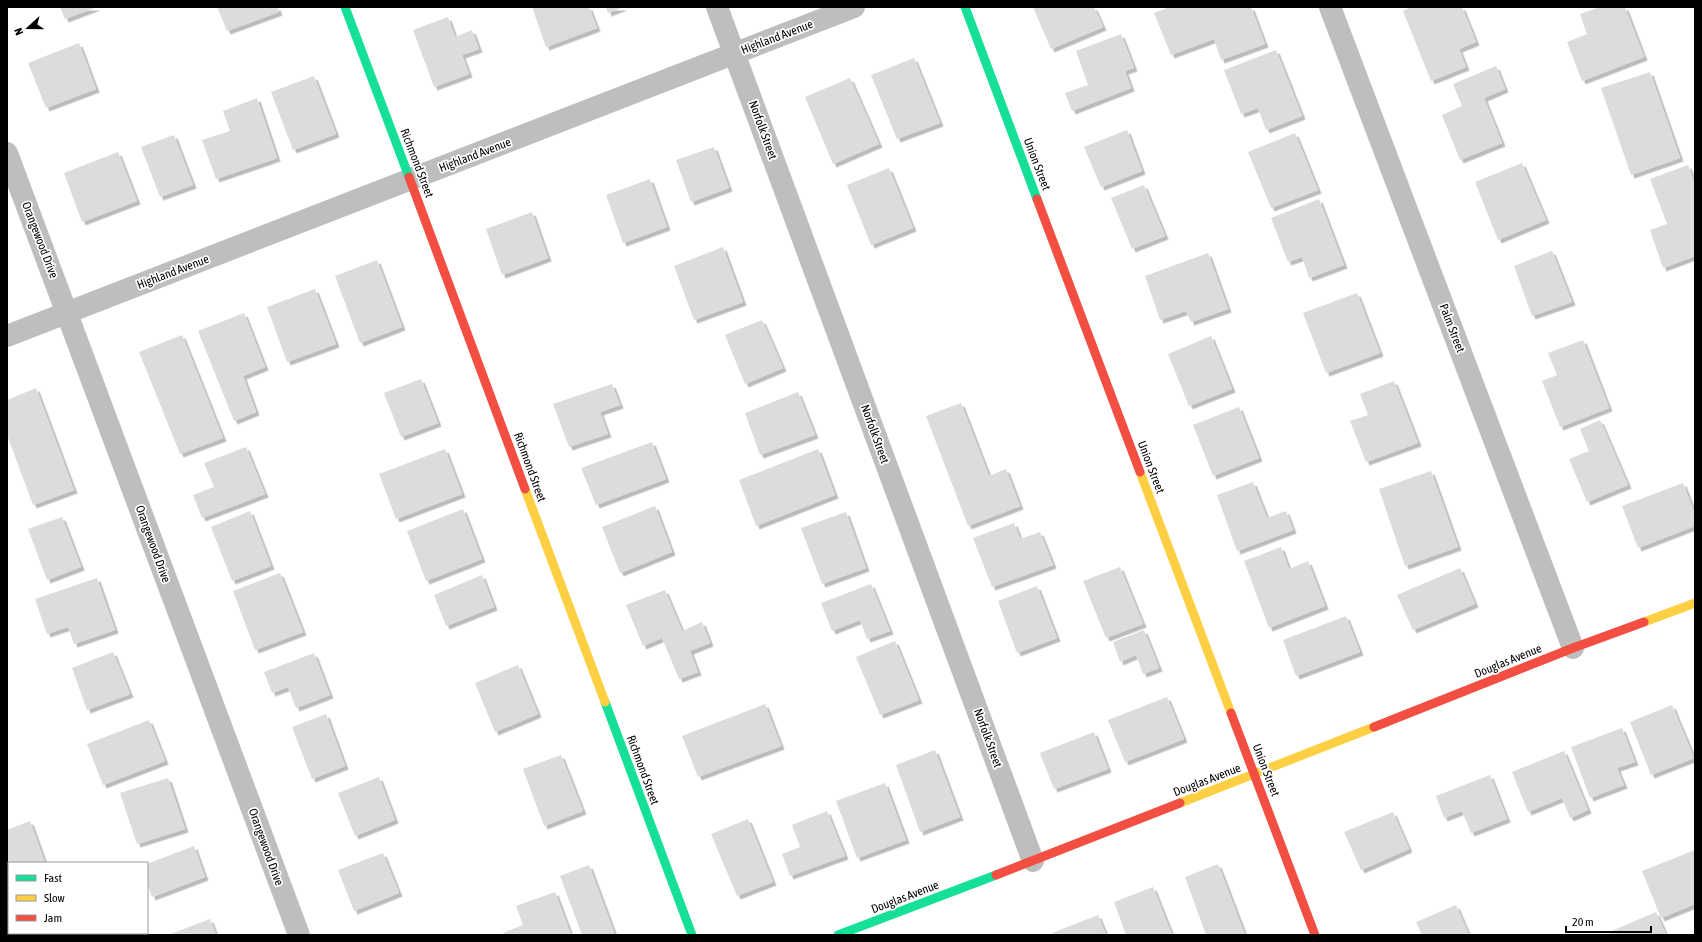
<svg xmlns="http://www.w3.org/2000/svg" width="1702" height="942" font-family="'Asap Condensed',sans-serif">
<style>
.building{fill:#dcdcdc;filter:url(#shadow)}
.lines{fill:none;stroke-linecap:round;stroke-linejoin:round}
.street{stroke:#bebebe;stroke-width:22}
.fast{stroke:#16e098;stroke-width:9}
.slow{stroke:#ffcf43;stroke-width:9}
.jam{stroke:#f24e42;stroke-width:9}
.labels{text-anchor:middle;stroke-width:3.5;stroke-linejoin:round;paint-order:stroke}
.street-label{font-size:12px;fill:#000;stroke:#fff}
</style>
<defs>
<filter id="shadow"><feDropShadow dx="3.5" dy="3.5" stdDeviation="0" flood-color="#0004"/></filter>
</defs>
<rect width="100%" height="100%" fill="#fff"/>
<path class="building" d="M 60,7 L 97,7 L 65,19 Z
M 217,7 L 277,7 L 279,12 L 227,31 Z
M 532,7 L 589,7 L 597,28 L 546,47 Z
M 606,7 L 624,7 L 608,13 Z
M 1033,7 L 1094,7 L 1103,27 L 1051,49 Z
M 1170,7 L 1251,7 L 1265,44 L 1221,60 L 1214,39 L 1171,55 L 1154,13 Z
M 1412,7 L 1462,7 L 1476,42 L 1459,49 L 1466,67 L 1431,81 L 1403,11 Z
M 1600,7 L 1625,7 L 1644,57 L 1582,81 L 1567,42 L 1587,34 L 1580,14 Z
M 448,17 L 455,37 L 472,30 L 479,49 L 462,55 L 469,74 L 434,87 L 413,30 Z
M 1121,34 L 1134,68 L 1125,71 L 1131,88 L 1072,111 L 1065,93 L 1088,85 L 1076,51 Z
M 79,43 L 96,89 L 46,108 L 28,63 Z
M 1276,50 L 1302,116 L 1266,130 L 1258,108 L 1241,114 L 1224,70 Z
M 914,58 L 940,123 L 897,139 L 871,75 Z
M 1496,66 L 1505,89 L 1484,98 L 1502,143 L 1460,160 L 1442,115 L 1462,106 L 1453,84 Z
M 1650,72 L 1680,158 L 1631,175 L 1601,88 Z
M 314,76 L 336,134 L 293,150 L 271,92 Z
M 850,78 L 879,144 L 833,164 L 805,97 Z
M 257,98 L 277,158 L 216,179 L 202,140 L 230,131 L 223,111 Z
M 1127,130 L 1142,171 L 1101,187 L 1084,147 Z
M 1295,133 L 1318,190 L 1271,208 L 1248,152 Z
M 174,135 L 193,185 L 160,197 L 141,147 Z
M 714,147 L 729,188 L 691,202 L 676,160 Z
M 118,152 L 137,201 L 82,222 L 64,173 Z
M 1522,163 L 1546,220 L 1498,240 L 1475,182 Z
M 1688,165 L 1695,184 L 1695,256 L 1663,268 L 1650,230 L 1667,224 L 1650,179 Z
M 889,168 L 913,228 L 871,245 L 847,185 Z
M 650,179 L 667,227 L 623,243 L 606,195 Z
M 1144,185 L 1165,236 L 1132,249 L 1111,198 Z
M 1319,199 L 1344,265 L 1309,278 L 1302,257 L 1288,262 L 1271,218 Z
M 532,212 L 548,258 L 502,275 L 486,229 Z
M 723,247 L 743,302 L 694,320 L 674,266 Z
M 1552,251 L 1572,302 L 1532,316 L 1514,266 Z
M 1208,253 L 1228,309 L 1191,322 L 1186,311 L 1160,320 L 1145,276 Z
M 377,260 L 402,327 L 360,343 L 335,276 Z
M 315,289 L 336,344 L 287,362 L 267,307 Z
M 1357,293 L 1380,353 L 1326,373 L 1303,313 Z
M 244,313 L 265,367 L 243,376 L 256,412 L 234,421 L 198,331 Z
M 762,320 L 783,368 L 745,384 L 725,335 Z
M 182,335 L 223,438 L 180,454 L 139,352 Z
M 1211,336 L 1232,389 L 1189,406 L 1168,354 Z
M 1583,340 L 1609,408 L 1560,427 L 1542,381 L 1557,375 L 1548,353 Z
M 421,379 L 438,423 L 401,437 L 384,393 Z
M 1394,381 L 1418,443 L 1366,462 L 1350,421 L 1368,415 L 1360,394 Z
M 612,384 L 620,405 L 600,412 L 608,434 L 569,447 L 553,404 Z
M 36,388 L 74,490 L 33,505 L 7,435 L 7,400 Z
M 798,392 L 815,435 L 760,455 L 745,413 Z
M 961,403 L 989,476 L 1006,469 L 1020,506 L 968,526 L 926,416 Z
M 1239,407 L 1259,458 L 1213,476 L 1193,425 Z
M 1600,420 L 1628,485 L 1587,502 L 1569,459 L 1589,451 L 1580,429 Z
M 652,442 L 666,479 L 596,505 L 581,468 Z
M 246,447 L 265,494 L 202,518 L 193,495 L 214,487 L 204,463 Z
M 445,449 L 462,494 L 396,519 L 379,474 Z
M 818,449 L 835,495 L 756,526 L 739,480 Z
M 1431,471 L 1458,547 L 1405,566 L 1379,489 Z
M 1253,482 L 1267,518 L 1286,511 L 1293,530 L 1237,551 L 1217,495 Z
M 1683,483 L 1695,514 L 1695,526 L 1638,548 L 1622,506 Z
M 655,506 L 672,552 L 620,573 L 602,527 Z
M 463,509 L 482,559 L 426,581 L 407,531 Z
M 250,511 L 271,566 L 232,581 L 211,527 Z
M 846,512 L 866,568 L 822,584 L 801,528 Z
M 62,517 L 81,567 L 47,580 L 28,529 Z
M 1014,523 L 1020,539 L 1040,532 L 1053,565 L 992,587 L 973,538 Z
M 1281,547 L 1289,569 L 1308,561 L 1325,606 L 1269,628 L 1244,561 Z
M 1120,567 L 1143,624 L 1106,638 L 1083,581 Z
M 1460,568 L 1475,604 L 1413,630 L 1397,595 Z
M 280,573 L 303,632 L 255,650 L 233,591 Z
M 482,575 L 494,607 L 446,626 L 434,595 Z
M 97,578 L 115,630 L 74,644 L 68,627 L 47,634 L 35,599 Z
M 871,584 L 890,631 L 867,639 L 860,620 L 832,631 L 821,603 Z
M 1037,586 L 1057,638 L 1017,653 L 998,601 Z
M 665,590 L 682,631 L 702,622 L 710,643 L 690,651 L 698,672 L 679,679 L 662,638 L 643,646 L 626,605 Z
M 1346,616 L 1360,652 L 1296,676 L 1283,640 Z
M 1144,630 L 1159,668 L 1143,674 L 1136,655 L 1120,662 L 1113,642 Z
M 895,641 L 919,700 L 880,715 L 856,657 Z
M 113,652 L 130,694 L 87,710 L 72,668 Z
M 314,653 L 330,695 L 296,708 L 288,687 L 272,693 L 264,672 Z
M 518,665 L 538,714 L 495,732 L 475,683 Z
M 1167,697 L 1184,739 L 1125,762 L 1108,720 Z
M 765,704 L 781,746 L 698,777 L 682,736 Z
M 1672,705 L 1694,758 L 1651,775 L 1630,722 Z
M 326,714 L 345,766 L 312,779 L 292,727 Z
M 149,720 L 165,761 L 103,785 L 87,744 Z
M 1622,728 L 1635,762 L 1617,768 L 1624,785 L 1590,798 L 1571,747 Z
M 1094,732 L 1108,769 L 1054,789 L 1040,753 Z
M 935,750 L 960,817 L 920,832 L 896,765 Z
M 1564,751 L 1588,810 L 1570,818 L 1562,798 L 1528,812 L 1512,772 Z
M 561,755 L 583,811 L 544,826 L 523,769 Z
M 1490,775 L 1507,819 L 1471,833 L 1462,811 L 1444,818 L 1436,796 Z
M 379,777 L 395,820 L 355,836 L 338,793 Z
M 168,778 L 185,829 L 137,844 L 120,793 Z
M 885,783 L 906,840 L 857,858 L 836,801 Z
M 827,811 L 845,856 L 790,876 L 782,854 L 800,847 L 792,825 Z
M 1393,812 L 1409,849 L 1361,870 L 1344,832 Z
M 748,819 L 773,882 L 737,896 L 711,834 Z
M 30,821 L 45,863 L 9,863 L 9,881 L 7,882 L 7,830 Z
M 194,846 L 205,877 L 152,897 L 147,882 L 147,864 Z
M 1695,850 L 1695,904 L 1661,918 L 1642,871 Z
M 383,853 L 399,893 L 354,911 L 338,870 Z
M 1218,864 L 1245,935 L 1206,935 L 1185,877 Z
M 589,865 L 615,935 L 582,935 L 560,876 Z
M 1153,887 L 1172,935 L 1126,935 L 1114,902 Z
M 555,892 L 571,935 L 504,935 L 503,933 L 523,925 L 516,906 Z
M 1456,905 L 1469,935 L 1422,935 L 1416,922 Z
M 1656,912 L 1666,935 L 1611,935 L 1609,932 Z
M 9,914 L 9,933 L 68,933 L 64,935 L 7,935 L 7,915 Z
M 1098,915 L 1106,935 L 1053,935 L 1052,933 Z
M 210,919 L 216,935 L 168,935 Z"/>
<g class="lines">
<path class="street" d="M 717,7 L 1033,861
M 1330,7 L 1573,648
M 7,153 L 299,935
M 7,336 L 854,7"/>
<path class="fast" d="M 345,7 L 409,177
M 965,7 L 1037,199
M 605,702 L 692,935
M 838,935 L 996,875"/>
<path class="slow" d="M 1140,472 L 1231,713
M 525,489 L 605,702
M 1644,622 L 1695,603
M 1180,803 L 1374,727"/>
<path class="jam" d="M 409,177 L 525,489
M 1037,199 L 1140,472
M 1231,713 L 1315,935
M 1374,727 L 1573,648 L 1644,622
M 996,875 L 1180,803"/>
</g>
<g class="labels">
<g class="street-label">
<text transform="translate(777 37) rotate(-21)" y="4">Highland Avenue</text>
<text transform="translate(763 130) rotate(70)" y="4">Norfolk Street</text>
<text transform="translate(475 155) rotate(-21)" y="4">Highland Avenue</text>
<text transform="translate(417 163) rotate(69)" y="4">Richmond Street</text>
<text transform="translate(1037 164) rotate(69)" y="4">Union Street</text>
<text transform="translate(40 240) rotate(69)" y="4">Orangewood Drive</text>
<text transform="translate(173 272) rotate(-21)" y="4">Highland Avenue</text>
<text transform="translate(1452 328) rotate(69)" y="4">Palm Street</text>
<text transform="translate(875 434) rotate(70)" y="4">Norfolk Street</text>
<text transform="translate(530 467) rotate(70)" y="4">Richmond Street</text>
<text transform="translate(1151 467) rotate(69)" y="4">Union Street</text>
<text transform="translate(153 544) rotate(70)" y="4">Orangewood Drive</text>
<text transform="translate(1508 661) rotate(-22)" y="4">Douglas Avenue</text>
<text transform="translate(988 738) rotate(70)" y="4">Norfolk Street</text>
<text transform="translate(643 770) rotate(70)" y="4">Richmond Street</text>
<text transform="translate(1266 770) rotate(69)" y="4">Union Street</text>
<text transform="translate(1207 780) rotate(-21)" y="4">Douglas Avenue</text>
<text transform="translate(266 847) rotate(70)" y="4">Orangewood Drive</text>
<text transform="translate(905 897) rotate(-21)" y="4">Douglas Avenue</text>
</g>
</g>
<rect width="1702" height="942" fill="none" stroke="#000000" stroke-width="16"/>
<rect x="8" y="862" width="140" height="72" fill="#ffffff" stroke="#999999"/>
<rect x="16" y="875" width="20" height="6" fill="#16e098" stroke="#999999"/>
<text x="44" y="882" font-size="12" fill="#000000">Fast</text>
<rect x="16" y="895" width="20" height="6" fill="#ffcf43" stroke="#999999"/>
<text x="44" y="902" font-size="12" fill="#000000">Slow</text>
<rect x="16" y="915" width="20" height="6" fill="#f24e42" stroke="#999999"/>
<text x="44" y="922" font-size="12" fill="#000000">Jam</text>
<g transform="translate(28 28) rotate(249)" stroke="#ffffff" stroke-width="3" paint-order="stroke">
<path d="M0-3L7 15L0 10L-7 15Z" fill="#000000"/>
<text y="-6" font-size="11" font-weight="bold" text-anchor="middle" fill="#000000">N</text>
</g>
<path d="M1566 926v6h85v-6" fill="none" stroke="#000000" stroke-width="2"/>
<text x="1572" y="926" font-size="12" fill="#000000" stroke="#ffffff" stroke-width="3" paint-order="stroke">20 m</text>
</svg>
